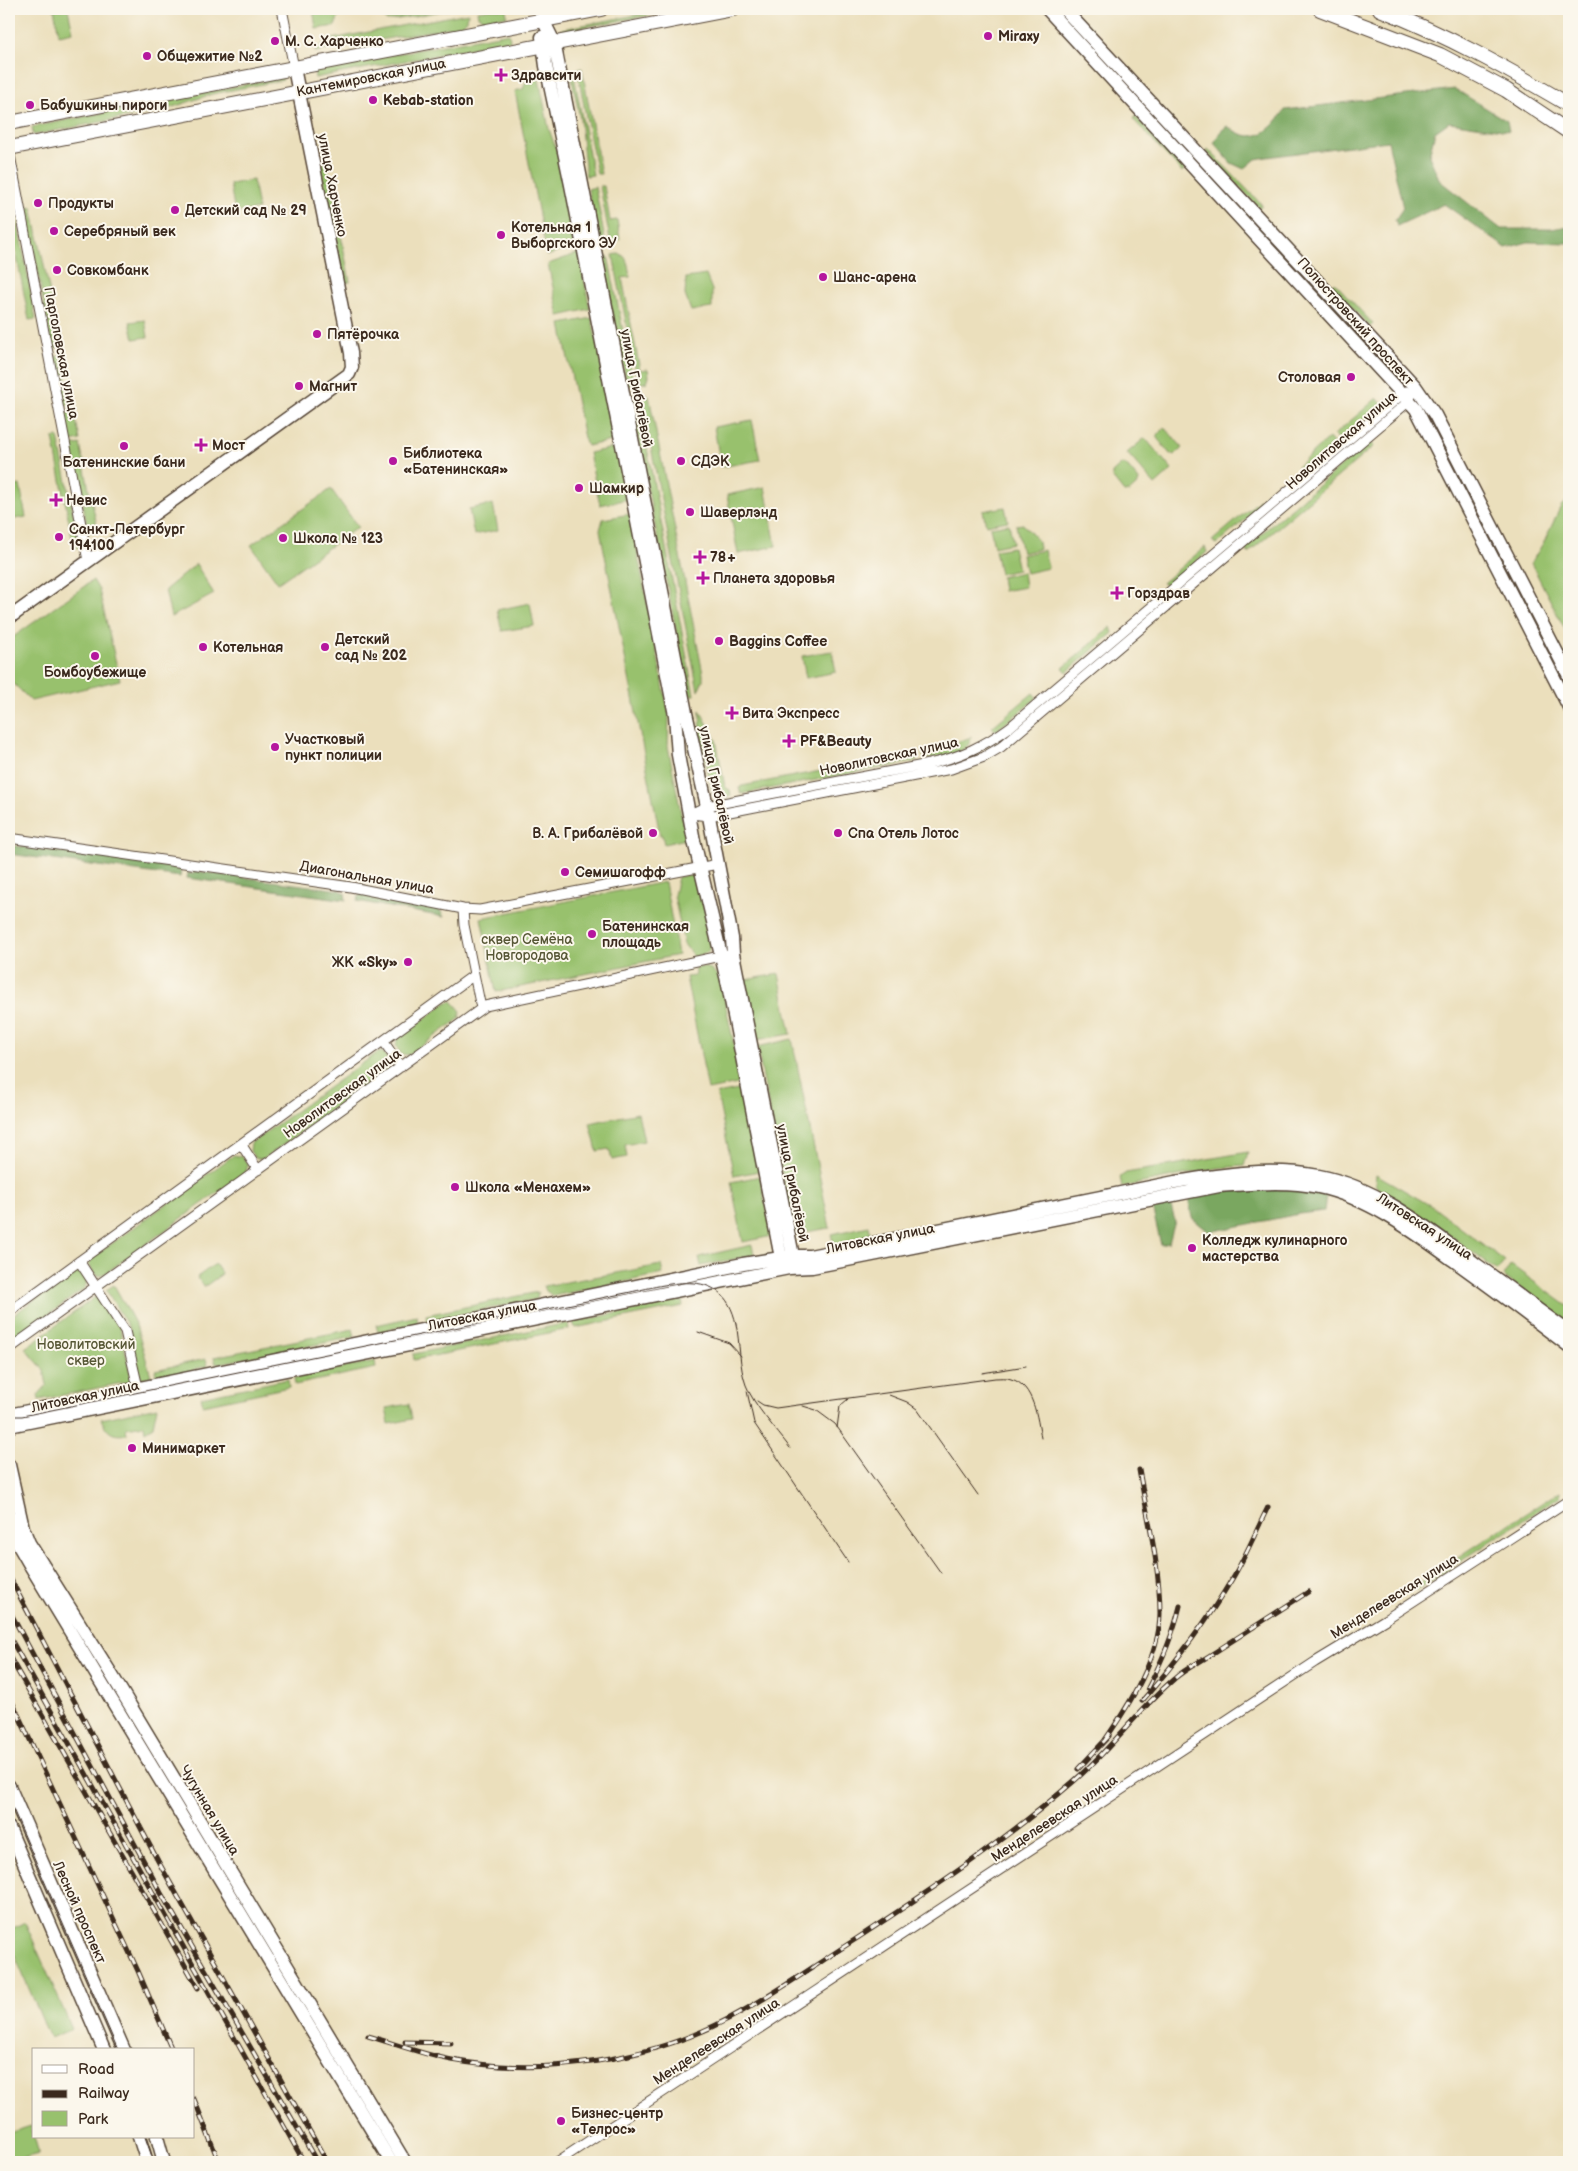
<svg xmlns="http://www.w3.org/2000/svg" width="1578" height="2171" font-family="'Balsamiq Sans',sans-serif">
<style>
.green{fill:#98c16d;stroke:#6a7646}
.forest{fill:#7aa760;stroke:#5a683f}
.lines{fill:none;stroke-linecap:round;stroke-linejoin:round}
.street-casing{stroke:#554536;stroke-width:11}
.secondary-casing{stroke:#554536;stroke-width:15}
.primary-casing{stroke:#554536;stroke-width:16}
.street{stroke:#fff;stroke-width:9}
.secondary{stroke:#fff;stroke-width:12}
.primary{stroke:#fff;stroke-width:14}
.tram{stroke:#3b2a1e;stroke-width:1}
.rail-casing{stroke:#3b2a1e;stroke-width:5}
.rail{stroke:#fbf7ec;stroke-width:3;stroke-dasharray:9;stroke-linecap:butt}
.poi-dot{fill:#b5179e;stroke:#fbf7ec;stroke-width:2}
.labels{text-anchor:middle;stroke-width:4;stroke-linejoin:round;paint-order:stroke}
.poi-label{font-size:14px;font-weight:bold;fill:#3b2a1e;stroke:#fbf7ec;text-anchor:start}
.street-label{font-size:14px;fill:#3b2a1e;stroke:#fbf7ec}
.park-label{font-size:14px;fill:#575736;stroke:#fbf7ec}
</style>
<rect width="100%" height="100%" fill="#fbf7ec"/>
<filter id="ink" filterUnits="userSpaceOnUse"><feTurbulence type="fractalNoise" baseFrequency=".02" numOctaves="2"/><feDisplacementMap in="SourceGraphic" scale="10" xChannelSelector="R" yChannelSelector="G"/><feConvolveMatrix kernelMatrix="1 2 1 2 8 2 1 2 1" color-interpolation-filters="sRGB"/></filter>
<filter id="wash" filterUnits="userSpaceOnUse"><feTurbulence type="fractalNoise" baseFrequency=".0096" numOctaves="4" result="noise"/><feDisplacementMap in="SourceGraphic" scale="20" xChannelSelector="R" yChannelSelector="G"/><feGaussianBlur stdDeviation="1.12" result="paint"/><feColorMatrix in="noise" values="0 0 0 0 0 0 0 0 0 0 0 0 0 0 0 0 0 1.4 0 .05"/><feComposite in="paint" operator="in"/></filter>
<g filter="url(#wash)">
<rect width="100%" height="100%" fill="#ebdfbc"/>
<path class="green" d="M 54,9 L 68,9 L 73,32 L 59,35 Z
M 313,9 L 337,9 L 340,13 L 335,26 L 316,29 Z
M 378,9 L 453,9 L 387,21 L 377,12 Z
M 491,9 L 506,9 L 507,16 L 486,20 L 478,16 L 477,11 Z
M 658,9 L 685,9 L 562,31 L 562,29 L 641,14 Z
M 468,13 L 467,20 L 462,25 L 315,52 L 315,50 L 327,40 Z
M 509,33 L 510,41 L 315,78 L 314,69 Z
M 582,68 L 601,174 L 597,174 L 577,69 Z
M 570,70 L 573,70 L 593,175 L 586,176 L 580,119 Z
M 282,77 L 283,80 L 212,94 L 164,110 L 33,135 L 32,127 Z
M 539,79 L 549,129 L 562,166 L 578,245 L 547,256 L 515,91 L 523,89 L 526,81 Z
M 1135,116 L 1185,169 L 1182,172 L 1133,119 Z
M 1208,149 L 1262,205 L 1259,208 L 1206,151 Z
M 327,163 L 350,282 L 344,283 L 320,164 Z
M 253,180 L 258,209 L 235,213 L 230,184 Z
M 600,186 L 604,186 L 610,221 L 617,220 L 620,239 L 611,245 Z
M 595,187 L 606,245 L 598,241 L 588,189 Z
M 13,198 L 36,319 L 29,320 L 9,216 L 9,199 Z
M 32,207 L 61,347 L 52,349 L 26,208 Z
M 579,253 L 590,309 L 559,316 L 548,264 Z
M 618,254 C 629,255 628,268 630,277 L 622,278 L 640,370 L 648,369 L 649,376 L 647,382 L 638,384 L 613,255 Z
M 608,256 L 634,385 L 627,385 L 602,261 Z
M 706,275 L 712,290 L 712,308 L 691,311 L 685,295 L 686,278 Z
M 1334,282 L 1373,324 L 1370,327 L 1331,285 Z
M 592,318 L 616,440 L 587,446 L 584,438 L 561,324 Z
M 145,320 L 148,337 L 134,339 L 130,322 Z
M 62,355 L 72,404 L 64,406 L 54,357 Z
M 646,394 L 649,396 L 703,674 L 703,680 L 698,691 L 641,395 Z
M 637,395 L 694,695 L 689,695 L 630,401 Z
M 1377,398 L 1382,404 L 1339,440 L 1334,435 Z
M 74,411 L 80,440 L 71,442 L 65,413 Z
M 752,420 L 760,460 L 721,467 L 714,427 Z
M 1165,428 L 1183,448 L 1174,455 L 1170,454 L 1157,438 L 1157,435 Z
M 58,437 L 80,547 L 74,548 L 53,438 Z
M 1145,438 L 1172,470 L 1155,485 L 1127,453 Z
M 1329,438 L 1334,444 L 1302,473 L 1297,467 Z
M 1370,442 L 1374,446 L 1248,553 L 1244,548 Z
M 80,444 L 90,495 L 81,497 L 71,446 Z
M 617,447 L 628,499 L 600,505 L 589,453 Z
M 1122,464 L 1126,465 L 1139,480 L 1138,484 L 1129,492 L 1124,492 L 1112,477 L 1112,473 Z
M 20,485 L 26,517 L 9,520 L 9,487 Z
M 765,487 L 776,546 L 738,554 L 727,495 Z
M 331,489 L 358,527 L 278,583 L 251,545 Z
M 1269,492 L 1273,496 L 1217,544 L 1212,541 Z
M 1569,499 L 1569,637 L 1531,563 L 1545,540 L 1561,506 Z
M 92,502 L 98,531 L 88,533 L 83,504 Z
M 493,504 L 498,530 L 474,535 L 469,509 Z
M 1005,507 L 1008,521 L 986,525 L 983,511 Z
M 630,514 L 669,715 L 668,746 L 686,839 L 664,844 L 662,835 L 660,835 L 600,530 L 603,519 Z
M 1009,524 L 1013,543 L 994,547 L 990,527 Z
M 1023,524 L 1038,541 L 1039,549 L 1022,553 L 1016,525 Z
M 1013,547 L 1018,570 L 1000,574 L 995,550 Z
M 1205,547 L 1207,552 L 1168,586 L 1162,583 Z
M 1044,550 L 1048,568 L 1026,573 L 1022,555 Z
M 196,564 L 214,594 L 171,617 L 165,590 Z
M 1023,572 L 1025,587 L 1003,591 L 1001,577 Z
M 93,580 L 99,590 L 120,680 L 31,701 L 9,679 L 9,640 Z
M 530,603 L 534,626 L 502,631 L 497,610 Z
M 1111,627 L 1113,633 L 1067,672 L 1063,668 Z
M 832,651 L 836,672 L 806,678 L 802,656 Z
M 1033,693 L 1037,698 L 996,731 L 992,727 Z
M 700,710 L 716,740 L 725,787 L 730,790 L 731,796 L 719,797 L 712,791 L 701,736 Z
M 971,737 C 970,756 939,756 924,759 L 922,751 L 953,744 Z
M 915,753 L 917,761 L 741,794 L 739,788 L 742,786 Z
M 688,875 L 693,876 L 699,884 L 711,942 L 708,952 L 694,957 L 684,944 L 674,895 L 678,877 Z
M 665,882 L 678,955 L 496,992 L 481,918 Z
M 703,967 L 711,969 L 720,978 L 742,1083 L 708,1090 L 686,977 L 695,976 L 696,973 L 695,968 Z
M 779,974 L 791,1034 L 756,1040 L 745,980 Z
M 452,1001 L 461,1011 L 459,1019 L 409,1055 L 401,1054 L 396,1046 L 397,1039 L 447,1002 Z
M 792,1039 L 830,1228 L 794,1234 L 757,1047 Z
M 383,1052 L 390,1064 L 388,1070 L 263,1159 L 255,1158 L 250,1151 L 251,1143 L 377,1053 Z
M 743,1089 L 759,1171 L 734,1176 L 717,1094 Z
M 638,1113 L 644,1141 L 625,1145 L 627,1157 L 612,1160 L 609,1149 L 597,1151 L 590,1123 Z
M 1248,1152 L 1244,1166 L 1218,1168 L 1122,1187 L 1120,1177 L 1126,1173 Z
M 234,1155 L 242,1157 L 248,1164 L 246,1172 L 103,1275 L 100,1276 L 94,1273 L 89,1265 L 92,1258 Z
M 1376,1174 L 1433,1207 L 1505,1261 L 1497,1271 L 1438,1226 L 1380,1192 L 1375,1184 Z
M 760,1176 L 772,1236 L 743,1242 L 731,1182 Z
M 869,1226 L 871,1238 L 834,1246 L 831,1234 Z
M 752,1245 L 754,1255 L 701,1266 L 699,1257 Z
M 215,1264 L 222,1274 L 204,1287 L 197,1277 Z
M 661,1265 L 663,1274 L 553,1296 L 546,1291 L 544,1286 Z
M 1511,1265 L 1569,1307 L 1569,1324 L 1503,1276 Z
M 76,1270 L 83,1272 L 87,1280 L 85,1288 L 9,1343 L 9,1318 Z
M 114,1285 L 136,1325 L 151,1376 L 141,1379 L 129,1328 L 106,1290 Z
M 538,1292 L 537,1299 L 427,1321 L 426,1315 Z
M 98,1295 L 120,1328 L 132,1381 L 39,1400 L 38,1395 L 47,1385 L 44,1370 L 25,1348 Z
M 682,1300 L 683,1306 L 575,1328 L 573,1322 Z
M 417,1316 L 418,1323 L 378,1332 L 376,1325 Z
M 568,1323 L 569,1329 L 414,1360 L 413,1354 Z
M 353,1329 L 355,1337 L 216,1364 L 214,1357 Z
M 206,1359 L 208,1366 L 195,1369 L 193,1372 L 157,1380 L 155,1370 Z
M 375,1361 L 376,1368 L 295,1385 L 294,1378 Z
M 288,1379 L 289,1387 L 203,1405 L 201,1397 Z
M 409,1404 L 412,1419 L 389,1424 L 386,1408 Z
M 157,1407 L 153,1426 L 145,1431 L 144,1425 L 126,1428 L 127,1434 C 112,1437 107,1432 101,1419 Z
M 1560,1491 L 1560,1496 L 1417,1590 L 1414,1586 Z
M 25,1922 L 72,2029 L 50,2038 L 9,1942 L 9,1930 Z
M 31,2126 L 39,2154 L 9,2162 L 9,2133 Z"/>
<path class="forest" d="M 1455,89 L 1507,121 L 1509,131 L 1449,122 L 1435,132 L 1429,156 L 1440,181 L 1501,229 L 1551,229 L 1569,226 L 1569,243 L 1528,242 L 1506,248 L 1444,204 L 1397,226 L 1395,220 L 1403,208 L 1388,141 L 1267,157 L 1256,159 L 1244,169 L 1231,163 L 1214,143 L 1220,132 L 1227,126 C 1232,129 1239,134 1244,135 C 1263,140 1276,123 1285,110 Z
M 9,845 L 181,868 L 180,877 L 9,854 Z
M 195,871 L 340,890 L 345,893 L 346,900 L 187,878 L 188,873 L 194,874 Z
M 363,893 L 433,908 L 440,910 L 444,917 L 357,901 L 360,894 Z
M 1287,1189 L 1315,1191 L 1326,1196 L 1324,1211 L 1299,1214 L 1209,1232 L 1192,1218 L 1188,1197 L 1215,1191 Z
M 1169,1199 L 1175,1221 L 1169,1243 L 1161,1245 L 1151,1203 Z"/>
</g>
<g filter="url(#ink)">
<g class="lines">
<g class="street-casing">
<path id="street" d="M 282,9 L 294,68
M 9,150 L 88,561
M 690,814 L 709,816 L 951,769 L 984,757 L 1001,747 L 1395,413 L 1409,401 L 1415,386
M 690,814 L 707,806 L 929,764 C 960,757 984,746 1010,727 L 1406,391
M 9,838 L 351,887 L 463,909 L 480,910 L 718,864
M 463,909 L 464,925 L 481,1008
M 384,1042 L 401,1067
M 241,1144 L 258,1170
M 79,1261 L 125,1331 L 139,1392
M 9,1312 L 474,975
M 9,1349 L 485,1006 L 725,955
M 557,2162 L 1315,1662 L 1386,1619 L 1569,1500"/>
</g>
<g class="secondary-casing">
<path id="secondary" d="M 1047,9 L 1416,409 L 1569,707
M 1064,9 L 1415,386 L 1435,415 L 1569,676
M 543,20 L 554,42 L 686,713 L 707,806 L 732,938 L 733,954 L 793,1256 L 791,1263
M 542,37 L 546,66 L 571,185 L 675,715 L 678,755 L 694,841 L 728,985 L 781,1258 L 786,1264
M 9,618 L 349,374 L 352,367 L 351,353 L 294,68
M 9,1415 L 743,1264 L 793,1256 L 810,1256 L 1175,1182 C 1223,1174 1271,1167 1319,1176 C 1378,1187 1430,1230 1477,1265 C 1508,1287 1538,1310 1569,1332
M 9,1426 L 789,1268 L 812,1267 L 1219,1186 C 1251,1184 1286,1180 1318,1187 C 1367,1197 1413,1231 1453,1260 C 1492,1288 1531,1317 1569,1346
M 9,1465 L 23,1528 L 29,1543 L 110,1672 L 405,2162
M 9,1517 L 15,1539 L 30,1565 L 391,2162
M 9,1786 L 124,2050
M 9,1828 L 104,2050
M 139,2137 L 147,2162
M 157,2137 L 164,2162"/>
</g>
<g class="primary-casing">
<path id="primary" d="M 1320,9 L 1440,55 L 1506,90 L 1569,132
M 1380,9 C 1447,35 1508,69 1569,105
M 9,123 L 601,9
M 9,148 L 733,9"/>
</g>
<use href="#street" class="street"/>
<use href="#secondary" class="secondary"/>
<use href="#primary" class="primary"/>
<path class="tram" d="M 698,1332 L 729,1343 L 741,1356
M 982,1373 L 1026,1366
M 747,1391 L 754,1423 L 848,1562
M 889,1395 L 907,1402 L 917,1409 L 978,1495
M 757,1401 L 763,1405 L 776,1408 L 995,1378 C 1000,1378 1007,1377 1011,1379 C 1034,1385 1037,1418 1041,1438
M 803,1406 L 816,1410 L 835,1424 L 941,1573
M 9,1416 L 22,1416 L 621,1294 C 664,1286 723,1262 736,1324 C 740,1343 739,1366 746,1385 C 754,1406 776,1429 790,1448
M 837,1428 L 840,1406 L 848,1399
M 9,1800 L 118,2050
M 145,2137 L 154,2162"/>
<g class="rail-casing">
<path id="rail" d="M 9,1576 L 158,1861 L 327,2162
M 9,1610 L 161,1893 L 317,2162
M 9,1636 L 304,2162
M 9,1656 L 198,1988
M 1148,1688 C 1162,1661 1173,1635 1180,1606
M 9,1695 L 138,1971 L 172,2050
M 1142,1701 C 1175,1663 1206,1623 1232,1579 C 1246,1556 1256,1531 1268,1507
M 1105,1740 C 1129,1705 1160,1657 1160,1613 C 1160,1566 1147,1515 1139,1470
M 1078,1769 L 1109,1736
M 368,2036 C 396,2044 424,2055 452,2060 C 543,2077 649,2061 730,2018 C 774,1995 815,1965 856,1939 C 931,1890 1006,1840 1074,1781 C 1110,1750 1138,1710 1174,1679 C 1186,1668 1202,1661 1215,1652 C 1246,1632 1277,1612 1308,1592
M 405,2042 L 451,2043
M 194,2099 L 219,2162"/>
</g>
<use href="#rail" class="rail"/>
</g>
</g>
<g class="poi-dot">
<circle cx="988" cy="36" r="5"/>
<circle cx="275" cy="41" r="5"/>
<circle cx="147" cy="56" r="5"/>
<path d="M498.5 67.5h5v5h5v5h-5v5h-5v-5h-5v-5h5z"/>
<circle cx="373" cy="100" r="5"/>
<circle cx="30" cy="105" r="5"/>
<circle cx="38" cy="203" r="5"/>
<circle cx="175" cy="210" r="5"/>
<circle cx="54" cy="231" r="5"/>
<circle cx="501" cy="235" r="5"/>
<circle cx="57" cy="270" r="5"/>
<circle cx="823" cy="277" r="5"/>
<circle cx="317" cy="334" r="5"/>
<circle cx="1351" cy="377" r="5"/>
<circle cx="299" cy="386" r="5"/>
<path d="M198.5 437.5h5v5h5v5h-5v5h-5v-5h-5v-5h5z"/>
<circle cx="124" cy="446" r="5"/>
<circle cx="393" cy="461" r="5"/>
<circle cx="681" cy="461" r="5"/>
<circle cx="579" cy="488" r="5"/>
<path d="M53.5 492.5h5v5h5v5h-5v5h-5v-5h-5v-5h5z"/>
<circle cx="690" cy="512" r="5"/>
<circle cx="59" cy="537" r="5"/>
<circle cx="283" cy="538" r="5"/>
<path d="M697.5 549.5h5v5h5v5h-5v5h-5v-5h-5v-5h5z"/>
<path d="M700.5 570.5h5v5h5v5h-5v5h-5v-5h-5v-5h5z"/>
<path d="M1114.5 585.5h5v5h5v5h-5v5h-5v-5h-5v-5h5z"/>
<circle cx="719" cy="641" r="5"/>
<circle cx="203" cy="647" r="5"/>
<circle cx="325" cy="647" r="5"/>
<circle cx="95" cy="656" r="5"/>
<path d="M729.5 705.5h5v5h5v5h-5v5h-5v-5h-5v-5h5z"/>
<path d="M786.5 733.5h5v5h5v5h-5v5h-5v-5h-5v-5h5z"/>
<circle cx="275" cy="747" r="5"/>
<circle cx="653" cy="833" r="5"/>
<circle cx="838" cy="833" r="5"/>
<circle cx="565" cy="872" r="5"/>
<circle cx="592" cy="934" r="5"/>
<circle cx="408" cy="962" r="5"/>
<circle cx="455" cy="1187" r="5"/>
<circle cx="1192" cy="1248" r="5"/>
<circle cx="132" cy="1448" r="5"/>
<circle cx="561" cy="2121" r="5"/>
</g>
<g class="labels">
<g class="poi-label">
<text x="998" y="41">Miraxy</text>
<text x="285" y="46">М. С. Харченко</text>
<text x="157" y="61">Общежитие №2</text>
<text x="511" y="80">Здравсити</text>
<text x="383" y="105">Kebab-station</text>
<text x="40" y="110">Бабушкины пироги</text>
<text x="48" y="208">Продукты</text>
<text x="185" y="215">Детский сад № 29</text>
<text x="511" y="232">Котельная 1<tspan x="511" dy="16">Выборгского ЭУ</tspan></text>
<text x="64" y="236">Серебряный век</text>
<text x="67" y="275">Совкомбанк</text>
<text x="833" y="282">Шанс-арена</text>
<text x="327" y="339">Пятёрочка</text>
<text x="1341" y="382" text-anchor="end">Столовая</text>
<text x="309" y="391">Магнит</text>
<text x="212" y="450">Мост</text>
<text x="403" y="458">Библиотека<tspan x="403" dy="16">«Батенинская»</tspan></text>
<text x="691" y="466">СДЭК</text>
<text x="124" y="467" text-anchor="middle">Батенинские бани</text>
<text x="589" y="493">Шамкир</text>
<text x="66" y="505">Невис</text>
<text x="700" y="517">Шаверлэнд</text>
<text x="69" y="534">Санкт-Петербург<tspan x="69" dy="16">194100</tspan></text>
<text x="293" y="543">Школа № 123</text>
<text x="710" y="562">78+</text>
<text x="713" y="583">Планета здоровья</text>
<text x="1127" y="598">Горздрав</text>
<text x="335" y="644">Детский<tspan x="335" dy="16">сад № 202</tspan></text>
<text x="729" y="646">Baggins Coffee</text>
<text x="213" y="652">Котельная</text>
<text x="95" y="677" text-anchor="middle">Бомбоубежище</text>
<text x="742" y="718">Вита Экспресс</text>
<text x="285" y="744">Участковый<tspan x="285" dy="16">пункт полиции</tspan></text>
<text x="800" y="746">PF&amp;Beauty</text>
<text x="643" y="838" text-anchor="end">В. А. Грибалёвой</text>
<text x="848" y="838">Спа Отель Лотос</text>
<text x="575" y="877">Семишагофф</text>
<text x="602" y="931">Батенинская<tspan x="602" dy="16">площадь</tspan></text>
<text x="398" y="967" text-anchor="end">ЖК «Sky»</text>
<text x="465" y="1192">Школа «Менахем»</text>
<text x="1202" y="1245">Колледж кулинарного<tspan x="1202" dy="16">мастерства</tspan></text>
<text x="142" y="1453">Минимаркет</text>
<text x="571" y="2118">Бизнес-центр<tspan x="571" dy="16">«Телрос»</tspan></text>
</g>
<g class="street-label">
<text transform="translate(371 77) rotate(-11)" y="5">Кантемировская улица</text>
<text transform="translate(333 185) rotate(79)" y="5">улица Харченко</text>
<text transform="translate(1356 321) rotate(48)" y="5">Полюстровский проспект</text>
<text transform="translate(62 353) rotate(79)" y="5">Парголовская улица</text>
<text transform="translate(637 388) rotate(79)" y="5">улица Грибалёвой</text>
<text transform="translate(1341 440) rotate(-41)" y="5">Новолитовская улица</text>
<text transform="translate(889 756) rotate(-12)" y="5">Новолитовская улица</text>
<text transform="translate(717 785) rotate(78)" y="5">улица Грибалёвой</text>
<text transform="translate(367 877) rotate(10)" y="5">Диагональная улица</text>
<text transform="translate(342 1093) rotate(-36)" y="5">Новолитовская улица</text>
<text transform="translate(793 1183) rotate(79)" y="5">улица Грибалёвой</text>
<text transform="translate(1425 1226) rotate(33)" y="5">Литовская улица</text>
<text transform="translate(880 1238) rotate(-11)" y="5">Литовская улица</text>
<text transform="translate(482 1315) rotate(-11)" y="5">Литовская улица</text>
<text transform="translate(85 1396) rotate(-12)" y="5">Литовская улица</text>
<text transform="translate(1394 1596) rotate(-32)" y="5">Менделеевская улица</text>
<text transform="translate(210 1810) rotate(59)" y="5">Чугунная улица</text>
<text transform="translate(1054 1818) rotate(-33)" y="5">Менделеевская улица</text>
<text transform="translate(80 1912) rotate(66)" y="5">Лесной проспект</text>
<text transform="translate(716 2041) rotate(-33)" y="5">Менделеевская улица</text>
</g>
<g class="park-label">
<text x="527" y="944">сквер Семёна<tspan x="527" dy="16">Новгородова</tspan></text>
<text x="86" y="1349">Новолитовский<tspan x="86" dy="16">сквер</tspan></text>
</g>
</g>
<rect width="1578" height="2171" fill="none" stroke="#fbf7ec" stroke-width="30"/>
<rect x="32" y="2048" width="162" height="90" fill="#fbf7ec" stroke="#aea59a"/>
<rect x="42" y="2065" width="25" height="8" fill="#ffffff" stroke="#aea59a"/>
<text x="78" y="2074" font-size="15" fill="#3b2a1e">Road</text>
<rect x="42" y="2090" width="25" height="8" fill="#3b2a1e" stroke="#aea59a"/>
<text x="78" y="2098" font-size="15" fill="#3b2a1e">Railway</text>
<rect x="42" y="2111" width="25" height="15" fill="#98c16d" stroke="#aea59a"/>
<text x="78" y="2124" font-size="15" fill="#3b2a1e">Park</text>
</svg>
